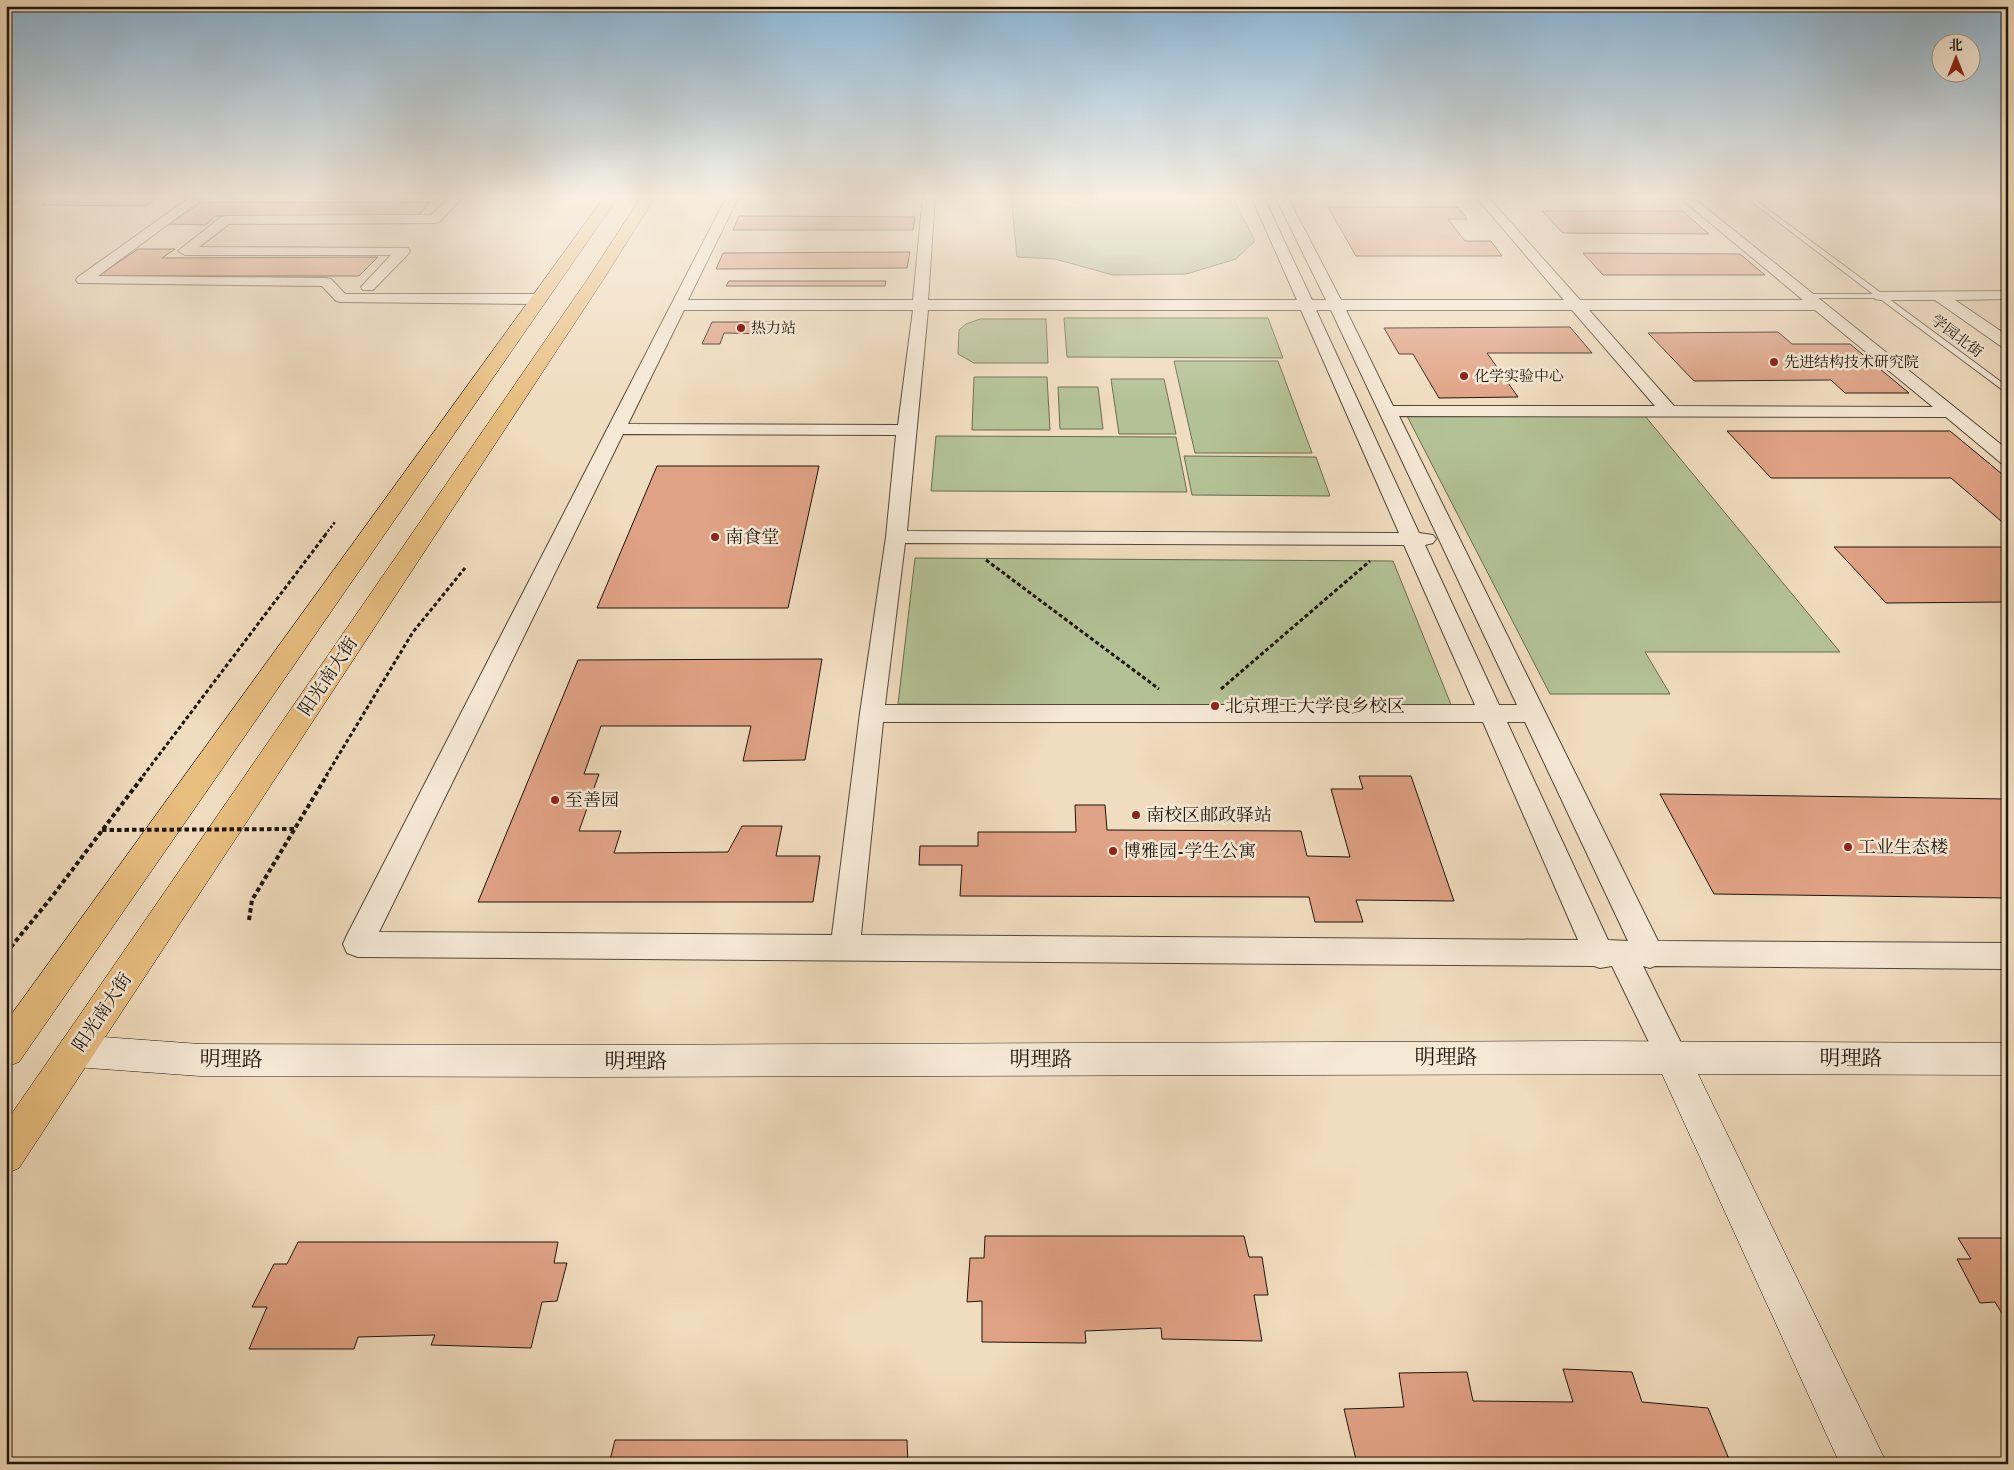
<svg xmlns="http://www.w3.org/2000/svg" width="2014" height="1470" font-family="'IM FELL DW Pica','Noto Serif SC',serif">
<style>
.green{fill:#b3c296;stroke:#686c50}
.building{fill:#e0a285;stroke:#1c150b}
.lines{fill:none;stroke-linecap:round;stroke-linejoin:round}
.lane-casing{stroke:#514738;stroke-width:2}
.street-casing{stroke:#514738;stroke-width:2}
.secondary-casing{stroke:#1c150b;stroke-width:1}
.primary-casing{stroke:#1c150b;stroke-width:1}
.path-far2{stroke:#1c150b;stroke-width:2.5;stroke-dasharray:2.5 2;stroke-linecap:butt}
.path-far1{stroke:#1c150b;stroke-width:3;stroke-dasharray:4 2.5;stroke-linecap:butt}
.path{stroke:#1c150b;stroke-width:4;stroke-dasharray:4.5 3;stroke-linecap:butt}
.lane{fill:#f5e8d5;fill-rule:evenodd}
.street{fill:#f5e8d5;fill-rule:evenodd}
.secondary{fill:#f5e8d5;fill-rule:evenodd}
.primary{fill:#e8be7f;fill-rule:evenodd}
.path-bridge{stroke:#1c150b;stroke-width:4;stroke-dasharray:4.5 3;stroke-linecap:butt}
.poi-dot{fill:#8f2418;stroke:#f5e8d5;stroke-width:2}
.labels{text-anchor:middle;stroke-width:5;stroke-linejoin:round;paint-order:stroke}
.far-poi-label{font-size:15px;fill:#1c150b;stroke:#f5e8d5;text-anchor:start}
.far-street-label{font-size:15px;fill:#1c150b;stroke:#f5e8d5}
.poi-label{font-size:18px;fill:#1c150b;stroke:#f5e8d5;text-anchor:start}
.street-label{font-size:18px;fill:#1c150b;stroke:#f5e8d5}
.near-street-label{font-size:21px;fill:#1c150b;stroke:#f5e8d5}
</style>
<rect width="100%" height="100%" fill="#f0dcbe"/>
<filter id="stains"><feTurbulence type="fractalNoise" baseFrequency=".004" numOctaves="4"/><feColorMatrix values="0 0 0 0 .2 0 0 0 0 .09 0 0 0 0 .02 0 0 0 .5 -.17"/></filter>
<radialGradient id="worn" r=".72"><stop offset=".6" stop-color="#630" stop-opacity="0"/><stop offset="1" stop-color="#630" stop-opacity=".3"/></radialGradient>
<path class="green" d="M 1011,196 L 1232,196 L 1255,241 L 1236,259 L 1186,274 L 1113,275 L 1055,259 L 1017,257 Z
M 1064,318 L 1268,318 L 1283,358 L 1067,357 Z
M 980,319 L 1046,319 L 1048,363 L 974,363 L 958,354 L 959,330 L 966,324 Z
M 1174,361 L 1278,361 L 1312,453 L 1195,453 Z
M 974,377 L 1047,377 L 1050,430 L 972,430 Z
M 1111,379 L 1164,379 L 1176,434 L 1119,434 Z
M 1058,387 L 1098,387 L 1103,429 L 1060,429 Z
M 1407,416 L 1645,416 L 1840,652 L 1645,652 L 1670,694 L 1550,694 Z
M 936,436 L 1176,437 L 1187,492 L 931,491 Z
M 1184,456 L 1316,457 L 1330,496 L 1192,495 Z
M 915,558 L 1393,561 L 1452,707 L 898,704 Z"/>
<path class="building" d="M 6,196 L 28,196 L 6,208 Z
M 58,196 L 161,196 L 145,206 L 41,205 Z
M 202,202 L 430,202 L 417,217 L 216,216 L 205,225 L 169,224 Z
M 1328,207 L 1458,207 L 1467,219 L 1448,219 L 1465,241 L 1491,241 L 1502,256 L 1356,256 Z
M 1542,211 L 1682,211 L 1709,234 L 1563,233 Z
M 739,216 L 915,217 L 913,230 L 733,230 Z
M 138,249 L 175,249 L 162,258 L 378,257 L 359,276 L 98,276 Z
M 910,252 L 907,268 L 716,269 L 723,253 Z
M 1583,253 L 1740,254 L 1765,275 L 1603,275 Z
M 729,281 L 886,281 L 885,286 L 726,286 Z
M 712,322 L 775,322 L 771,334 L 724,333 L 720,344 L 702,344 Z
M 1570,327 L 1592,353 L 1487,353 L 1518,397 L 1439,398 L 1413,354 L 1399,354 L 1384,328 Z
M 1778,332 L 1792,344 L 1850,344 L 1909,393 L 1845,393 L 1831,380 L 1694,381 L 1648,333 Z
M 1727,431 L 1950,431 L 2008,479 L 2008,527 L 1951,478 L 1771,478 Z
M 657,466 L 819,466 L 788,608 L 597,608 Z
M 1834,547 L 2008,547 L 2008,602 L 1886,603 Z
M 822,659 L 805,760 L 743,761 L 751,726 L 601,726 L 584,774 L 599,774 L 579,831 L 621,831 L 614,853 L 728,852 L 742,826 L 782,826 L 776,856 L 820,856 L 813,902 L 478,902 L 578,660 Z
M 1359,776 L 1411,776 L 1454,901 L 1356,900 L 1363,922 L 1315,922 L 1309,897 L 960,896 L 962,865 L 919,865 L 920,846 L 978,846 L 978,832 L 1076,832 L 1075,805 L 1105,805 L 1107,830 L 1301,831 L 1307,856 L 1350,857 L 1331,789 L 1363,789 Z
M 1660,794 L 2008,799 L 2008,898 L 1714,894 Z
M 985,1236 L 1244,1236 L 1249,1257 L 1262,1257 L 1268,1295 L 1254,1295 L 1262,1341 L 1162,1339 L 1161,1328 L 1085,1331 L 1086,1343 L 982,1342 L 982,1301 L 967,1302 L 970,1258 L 984,1258 Z
M 1958,1238 L 2008,1238 L 2008,1323 L 1995,1302 L 1980,1303 L 1957,1259 L 1971,1259 Z
M 298,1242 L 558,1242 L 554,1263 L 567,1263 L 557,1301 L 542,1302 L 531,1348 L 431,1345 L 435,1335 L 358,1337 L 354,1349 L 249,1349 L 267,1307 L 252,1307 L 274,1264 L 287,1264 Z
M 1563,1369 L 1632,1372 L 1642,1402 L 1708,1408 L 1731,1464 L 1357,1464 L 1344,1409 L 1404,1407 L 1399,1373 L 1467,1372 L 1473,1401 L 1573,1402 Z
M 615,1440 L 907,1440 L 908,1464 L 609,1464 Z"/>
<g class="lines">
<g class="lane-casing">
<path id="lane" d="M 1744,196 L 1750,196 L 2008,387 L 2008,394 L 1879,298 L 1804,298 L 1804,294 L 1873,294 Z"/>
</g>
<g class="street-casing">
<path id="street" d="M 192,196 L 206,196 L 98,276 L 326,278 L 331,279 L 345,294 L 539,294 L 544,296 L 547,299 L 544,302 L 539,304 L 341,302 L 336,301 L 322,286 L 78,283 L 76,280 L 78,277 Z
M 451,196 L 464,196 L 439,222 L 434,223 L 229,224 L 199,247 L 408,248 L 410,251 L 408,254 L 373,290 L 363,290 L 361,287 L 391,255 L 185,255 L 178,251 L 221,217 L 226,216 L 431,215 Z
M 727,196 L 739,196 L 688,300 L 913,300 L 923,196 L 935,196 L 928,300 L 1297,300 L 1251,196 L 1263,196 L 1312,300 L 1326,300 L 1275,196 L 1287,196 L 1341,300 L 1564,300 L 1475,196 L 1487,196 L 1580,300 L 1803,300 L 1678,196 L 1691,196 L 2008,450 L 2008,465 L 2001,463 L 1946,417 L 1399,416 L 1658,941 L 2008,943 L 2008,969 L 1655,966 L 1650,968 L 1643,966 L 1688,1057 L 1683,1067 L 1672,1072 L 1661,1067 L 1612,966 L 1600,968 L 1594,966 L 358,957 L 347,953 L 343,944 L 347,935 ZM 684,310 L 913,310 L 898,425 L 628,424 ZM 928,310 L 1301,310 L 1399,533 L 907,531 ZM 1316,310 L 1331,310 L 1517,705 L 1499,705 L 1425,545 L 1433,543 L 1436,539 L 1433,535 L 1419,533 ZM 1346,310 L 1572,310 L 1655,406 L 1393,406 ZM 1589,310 L 1815,310 L 1933,407 L 1674,406 ZM 623,434 L 896,435 L 886,537 L 860,713 L 832,935 L 379,932 ZM 905,543 L 1404,545 L 1475,705 L 885,705 ZM 883,722 L 1483,722 L 1578,940 L 861,935 ZM 1507,722 L 1525,722 L 1628,941 L 1608,940 Z
M 2008,291 L 2008,299 L 1955,300 L 2008,336 L 2008,349 L 2002,347 L 1935,300 L 1880,300 L 1875,299 L 1873,296 L 1875,293 L 1880,292 Z"/>
</g>
<g class="secondary-casing">
<path id="secondary" d="M 75,1035 L 200,1044 L 586,1045 L 1586,1041 L 2008,1043 L 2008,1075 L 1698,1074 L 1887,1464 L 1840,1464 L 1662,1074 L 586,1077 L 200,1076 L 75,1067 L 62,1062 L 57,1051 L 62,1040 Z"/>
</g>
<g class="primary-casing">
<path id="primary" d="M 605,196 L 619,196 L 19,1062 L 6,1067 L 6,1022 Z
M 642,196 L 656,196 L 603,280 L 19,1168 L 6,1174 L 6,1122 L 587,280 Z"/>
</g>
<path class="path-far2" d="M 325,535 L 335,522"/>
<path class="path-far1" d="M 986,560 L 1159,689
M 1221,689 L 1370,561
M 143,776 L 326,534
M 326,776 L 413,632 L 465,568"/>
<path class="path" d="M 249,920 L 252,900 L 327,775
M 6,953 L 51,898 L 144,775"/>
<use href="#lane" class="lane"/>
<use href="#street" class="street"/>
<use href="#secondary" class="secondary"/>
<use href="#primary" class="primary"/>
<path class="path-bridge" d="M 102,830 L 294,829"/>
</g>
<linearGradient id="sky" x2="0" y2="1"><stop stop-color="#8ab6d6"/><stop offset="0.49" stop-color="#f8efe2"/><stop offset="1" stop-color="#f8efe2" stop-opacity="0"/></linearGradient>
<rect width="2014" height="401" fill="url(#sky)"/>
<g class="poi-dot">
<circle cx="741" cy="328" r="5"/>
<circle cx="1774" cy="362" r="5"/>
<circle cx="1464" cy="376" r="5"/>
<circle cx="715" cy="537" r="5"/>
<circle cx="1215" cy="706" r="5"/>
<circle cx="555" cy="800" r="5"/>
<circle cx="1136" cy="815" r="5"/>
<circle cx="1848" cy="847" r="5"/>
<circle cx="1113" cy="851" r="5"/>
</g>
<g class="labels">
<g class="far-poi-label">
<text x="751" y="333">热力站</text>
<text x="1784" y="367">先进结构技术研究院</text>
<text x="1474" y="381">化学实验中心</text>
</g>
<g class="far-street-label">
<text transform="translate(1957 336) rotate(37)" y="5">学园北街</text>
</g>
<g class="poi-label">
<text x="725" y="543">南食堂</text>
<text x="1225" y="712">北京理工大学良乡校区</text>
<text x="565" y="806">至善园</text>
<text x="1146" y="821">南校区邮政驿站</text>
<text x="1858" y="853">工业生态楼</text>
<text x="1123" y="857">博雅园-学生公寓</text>
</g>
<g class="street-label">
<text transform="translate(328 676) rotate(-56)" y="6">阳光南大街</text>
<text transform="translate(102 1012) rotate(-56)" y="6">阳光南大街</text>
</g>
<g class="near-street-label">
<text x="1446" y="1064">明理路</text>
<text x="1851" y="1065">明理路</text>
<text transform="translate(231 1059) rotate(1)" y="7">明理路</text>
<text x="1041" y="1066">明理路</text>
<text x="636" y="1068">明理路</text>
</g>
</g>
<rect width="2014" height="1470" fill="none" stroke="#f0dcbe" stroke-width="25"/>
<rect x="8" y="8" width="1999" height="1455" fill="none" stroke="#1c150b" stroke-width="2.5"/>
<rect x="12" y="12" width="1989" height="1445" fill="none" stroke="#1c150b"/>
<g transform="translate(1956 58)"><circle r="24" fill="#f5e8d5" stroke="#9e9484"/>
<path d="M0-4L9 19L0 12L-9 19Z" fill="#8f2418"/>
<text y="-8" font-size="14" font-weight="bold" text-anchor="middle" fill="#1c150b">北</text>
</g>
<rect width="100%" height="100%" filter="url(#stains)"/>
<rect width="100%" height="100%" fill="url(#worn)"/>
</svg>
